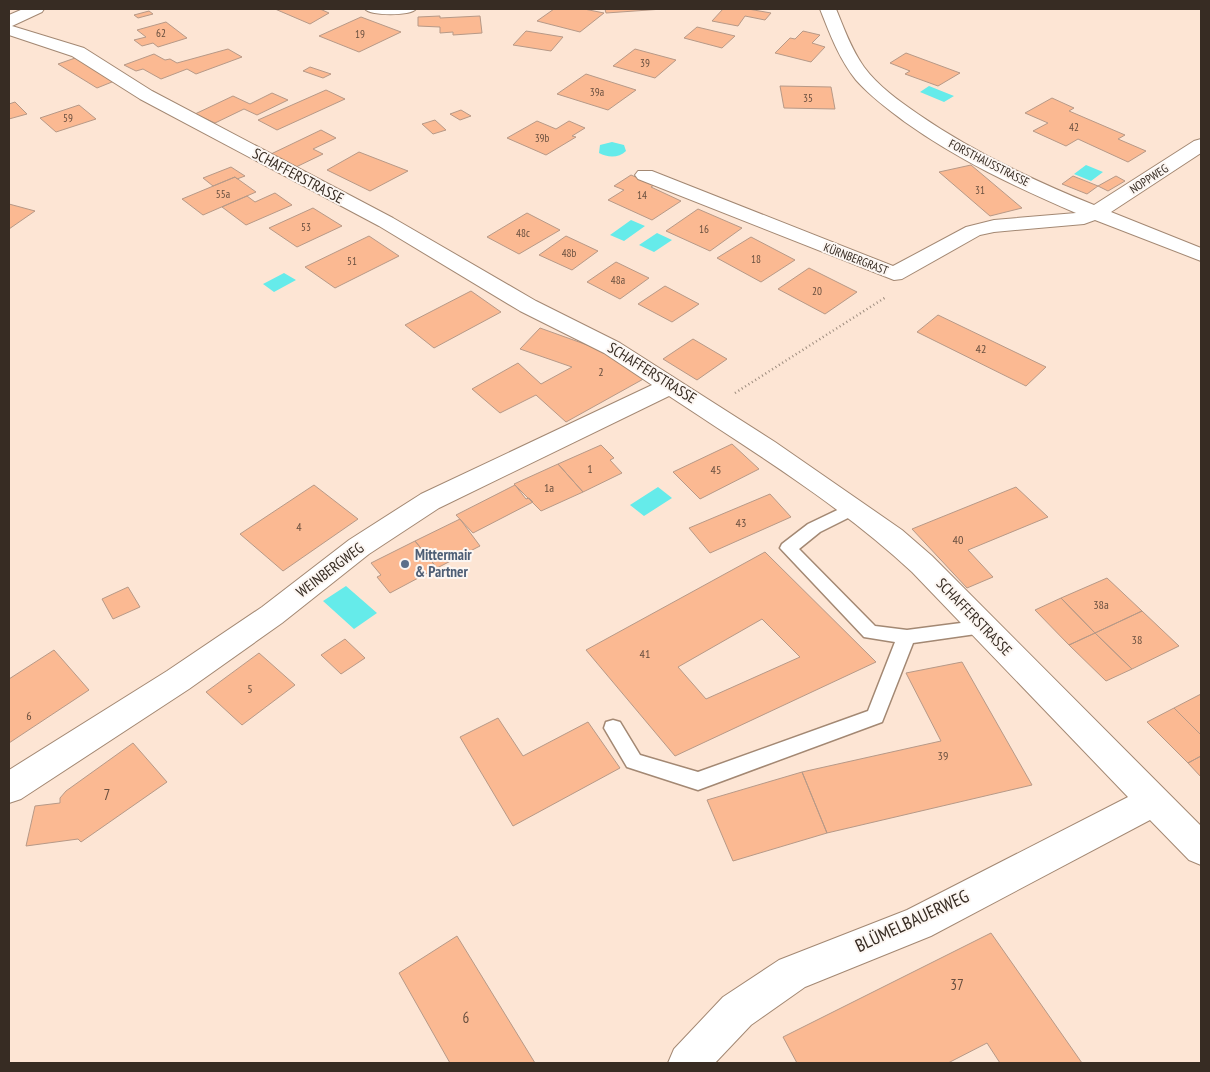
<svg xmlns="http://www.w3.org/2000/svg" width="1210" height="1072" font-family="'PT Sans Narrow',sans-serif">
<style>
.water{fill:#65ebea}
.building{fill:#fbb992;stroke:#b79987;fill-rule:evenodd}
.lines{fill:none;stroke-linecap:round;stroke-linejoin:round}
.service-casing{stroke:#a38873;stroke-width:3}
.minor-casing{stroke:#a38873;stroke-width:2}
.path{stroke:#9d8c7e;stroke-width:2.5;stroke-dasharray:1 3;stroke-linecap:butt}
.service{fill:#fff;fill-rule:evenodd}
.minor{fill:#fff;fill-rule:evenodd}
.service-dot{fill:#5c6f8a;stroke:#fcf6f2;stroke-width:2}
.labels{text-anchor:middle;stroke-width:4;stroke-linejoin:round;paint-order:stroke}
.far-number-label{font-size:11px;fill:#684f3f}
.far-street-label{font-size:12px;fill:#372c23;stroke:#fcf6f2}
.number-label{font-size:12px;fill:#684f3f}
.street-label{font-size:15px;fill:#372c23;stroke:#fcf6f2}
.service-label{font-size:15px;font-weight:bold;fill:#4e5e75;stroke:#fcf6f2;text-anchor:start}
.near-number-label{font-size:15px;fill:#684f3f}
.near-street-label{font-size:18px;fill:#372c23;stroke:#fcf6f2}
</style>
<rect width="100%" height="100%" fill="#fde5d4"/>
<path class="water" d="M 929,86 L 954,96 L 944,102 L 920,92 Z
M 612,142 L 624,145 L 626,151 C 619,158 608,158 599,153 L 600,145 Z
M 1086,165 L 1103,172 L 1091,181 L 1074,174 Z
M 631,220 L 645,226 L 624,241 L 610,235 Z
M 657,233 L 672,240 L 654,252 L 639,245 Z
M 284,273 L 296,280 L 274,292 L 263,284 Z
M 658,487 L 672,498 L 644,516 L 630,505 Z
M 346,586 L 377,613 L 354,629 L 323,601 Z"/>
<path class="building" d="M 275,9 L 320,9 L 329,13 L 310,24 Z
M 554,9 L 584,9 L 604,13 L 580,32 L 537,21 Z
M 605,9 L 663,9 L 606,13 Z
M 723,9 L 748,9 L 771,13 L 765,20 L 745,16 L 738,26 L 712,21 Z
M 149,11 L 153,14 L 138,18 L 134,15 Z
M 440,16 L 440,18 L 480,16 L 482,33 L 453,35 L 453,32 L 440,33 L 440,27 L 418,26 L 418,17 Z
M 361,17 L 401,32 L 359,52 L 319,36 Z
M 166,22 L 187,38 L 158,47 L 153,43 L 142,46 L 134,40 L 146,37 L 137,30 Z
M 697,27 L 735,36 L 722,48 L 684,38 Z
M 526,31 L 563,37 L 551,51 L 513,45 Z
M 803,31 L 820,35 L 812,43 L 825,47 L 811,62 L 775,53 L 790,38 L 795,39 Z
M 228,49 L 242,57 L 196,74 L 187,69 L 161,79 L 143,69 L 136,71 L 124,65 L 154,54 L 165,60 L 170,59 L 177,63 Z
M 635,49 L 676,60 L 655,78 L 613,66 Z
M 906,53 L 960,73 L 938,86 L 905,74 L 910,71 L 890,63 Z
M 78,57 L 117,80 L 97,88 L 58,64 Z
M 310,67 L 331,74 L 323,78 L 303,71 Z
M 586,74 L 636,90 L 608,110 L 557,94 Z
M 780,86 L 831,87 L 835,109 L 784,108 Z
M 326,90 L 345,99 L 277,130 L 258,120 Z
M 272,93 L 288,100 L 257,115 L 244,109 L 215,123 L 195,114 L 233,96 L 250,104 Z
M 1052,98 L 1074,108 L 1069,111 L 1125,135 L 1118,139 L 1146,151 L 1128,162 L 1078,139 L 1066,146 L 1033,131 L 1048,123 L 1025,113 Z
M 15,102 L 27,114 L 9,119 L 9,104 Z
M 79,105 L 96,119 L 56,132 L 40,118 Z
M 461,110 L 471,116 L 460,120 L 450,114 Z
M 435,120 L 446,130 L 433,134 L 422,124 Z
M 537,121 L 556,129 L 569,121 L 585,128 L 572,136 L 576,137 L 546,155 L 507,138 Z
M 321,130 L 336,138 L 313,149 L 323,154 L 296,167 L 271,154 Z
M 359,152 L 408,171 L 370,191 L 327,170 Z
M 971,165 L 1022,208 L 990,216 L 939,172 Z
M 231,167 L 245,176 L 237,179 L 235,177 L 213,186 L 203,178 Z
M 631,175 L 654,185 L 651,187 L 681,201 L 652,220 L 608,200 L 624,190 L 614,186 Z
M 1073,176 L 1098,186 L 1087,194 L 1062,184 Z
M 1116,176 L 1125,181 L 1108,191 L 1098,186 Z
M 235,177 L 256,192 L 203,215 L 182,199 Z
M 275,193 L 292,205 L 246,225 L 222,207 L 247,196 L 255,202 Z
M 9,204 L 35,211 L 9,229 Z
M 313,208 L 342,226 L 297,247 L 269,228 Z
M 698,209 L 742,228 L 710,251 L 666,231 Z
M 527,213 L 560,230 L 519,254 L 487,237 Z
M 369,236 L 399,256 L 335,288 L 305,267 Z
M 566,236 L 598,251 L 572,270 L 539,255 Z
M 751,237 L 795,260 L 761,282 L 717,258 Z
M 616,262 L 649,278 L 620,299 L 587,282 Z
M 809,268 L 857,292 L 825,314 L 778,289 Z
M 665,286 L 699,304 L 672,322 L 638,304 Z
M 471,291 L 501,312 L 434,348 L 405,325 Z
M 938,315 L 1046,367 L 1026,386 L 917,332 Z
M 540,328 L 604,351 L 647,377 L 566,422 L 536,395 L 500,413 L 472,389 L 518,363 L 541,384 L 572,367 L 520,349 Z
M 693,339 L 727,359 L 697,380 L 663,359 Z
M 732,444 L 759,469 L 700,499 L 673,472 Z
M 601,445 L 614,458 L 610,460 L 622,473 L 583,492 L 558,464 Z
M 558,464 L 583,492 L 541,511 L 514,484 Z
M 314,485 L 358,519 L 283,571 L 240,534 Z
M 515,485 L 526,499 L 529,498 L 533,502 L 473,533 L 456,515 Z
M 1016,487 L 1048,517 L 968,550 L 993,577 L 967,588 L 912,529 Z
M 770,494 L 791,517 L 710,553 L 689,528 Z
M 460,519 L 480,546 L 437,568 L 415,541 Z
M 415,541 L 437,568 L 390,593 L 377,577 L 381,575 L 371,563 Z
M 765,552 L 876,662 L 675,756 L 586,650 ZM 762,619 L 800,657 L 706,699 L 678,667 Z
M 1107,578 L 1142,611 L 1095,633 L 1061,598 Z
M 128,587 L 140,607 L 113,619 L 102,599 Z
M 1061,598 L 1095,633 L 1069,645 L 1035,610 Z
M 1142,611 L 1179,646 L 1132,669 L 1095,633 Z
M 1095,633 L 1132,669 L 1106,681 L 1069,645 Z
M 345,639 L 365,658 L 341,674 L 321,655 Z
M 54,650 L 89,690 L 9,743 L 9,679 Z
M 259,653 L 295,685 L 242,725 L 206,692 Z
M 962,662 L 1032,785 L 827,833 L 802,772 L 941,741 L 906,673 Z
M 1201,694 L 1201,735 L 1174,708 Z
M 1174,708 L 1201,735 L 1201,756 L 1188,763 L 1147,722 Z
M 498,718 L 523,756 L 588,722 L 620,768 L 513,826 L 460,737 Z
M 133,743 L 167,782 L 81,842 L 78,839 L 26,846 L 35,806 L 60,803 L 60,798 L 66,791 Z
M 1201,756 L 1201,777 L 1188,763 Z
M 802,772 L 827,833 L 733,861 L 707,800 Z
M 991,933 L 1082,1063 L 1000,1063 L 987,1043 L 948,1063 L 797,1063 L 783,1037 Z
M 457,936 L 535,1063 L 450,1063 L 399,973 Z"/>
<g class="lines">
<g class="service-casing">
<path id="service" d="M 852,503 L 858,505 L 860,509 L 858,513 L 820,532 L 799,549 L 875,626 L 907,630 L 984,620 L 990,622 L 993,627 L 990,632 L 913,643 L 882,722 L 698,790 L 627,767 L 604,728 L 606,722 L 613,720 L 620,722 L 640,755 L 698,772 L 868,711 L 895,642 L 864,637 L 780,548 L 782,544 L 808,524 Z"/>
</g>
<g class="minor-casing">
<path id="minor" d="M 23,9 L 44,9 L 42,12 L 12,26 L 84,48 L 152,91 L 393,218 L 536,301 L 620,343 L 775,442 L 902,530 L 932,556 L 1201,826 L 1201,865 L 1189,860 L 1150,820 L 931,936 L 805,987 L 751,1025 L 715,1063 L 668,1063 L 674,1049 L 723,997 L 779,960 L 907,910 L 1128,797 L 912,572 C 839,504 752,451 669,396 L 439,508 L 369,554 L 282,623 L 189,689 L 21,799 L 9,803 L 9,770 L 167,671 L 262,607 L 349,540 L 421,494 L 652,385 L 604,353 L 520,311 L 379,226 L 140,99 L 72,56 L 9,35 L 9,15 Z
M 365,9 L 416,9 C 411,16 370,16 365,9 Z
M 820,9 L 836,9 C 844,28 851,49 864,67 C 878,86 899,101 918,114 C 973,152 1032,180 1094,205 L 1194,141 L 1201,139 L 1201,153 L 1111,212 L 1201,248 L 1201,261 L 1095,220 L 1084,224 L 994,232 L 980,235 L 902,279 L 894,280 L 638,179 L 635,175 L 638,171 L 652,171 L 893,266 L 966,227 L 994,220 L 1076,213 C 1016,187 958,160 905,122 C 888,109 870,96 856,80 C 839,59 830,34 820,9 Z"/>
</g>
<path class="path" d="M 735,393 L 886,297"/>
<use href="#service" class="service"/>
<use href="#minor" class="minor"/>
</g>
<circle class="service-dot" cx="405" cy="564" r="5"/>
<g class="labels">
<g class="far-number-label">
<text x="161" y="37">62</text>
<text x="360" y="38">19</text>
<text x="645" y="67">39</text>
<text x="597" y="96">39a</text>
<text x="808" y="102">35</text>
<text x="68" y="122">59</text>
<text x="1074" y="131">42</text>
<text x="542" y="142">39b</text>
<text x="980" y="194">31</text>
<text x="223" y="198">55a</text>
<text x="642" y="199">14</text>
<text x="306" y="231">53</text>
<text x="704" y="233">16</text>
<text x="523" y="237">48c</text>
<text x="569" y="257">48b</text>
<text x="756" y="263">18</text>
<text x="352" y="265">51</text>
<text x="618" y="284">48a</text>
<text x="817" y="295">20</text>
</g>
<g class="far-street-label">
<text transform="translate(989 163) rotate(27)" y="4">FORSTHAUSSTRASSE</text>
<text transform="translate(1149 179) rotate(-33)" y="4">NOPPWEG</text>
<text transform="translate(856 259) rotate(21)" y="4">KÜRNBERGRAST</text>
</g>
<g class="number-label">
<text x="981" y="353">42</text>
<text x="601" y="376">2</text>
<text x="590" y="473">1</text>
<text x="716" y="474">45</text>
<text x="549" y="492">1a</text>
<text x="741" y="527">43</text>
<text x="299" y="531">4</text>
<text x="958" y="544">40</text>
<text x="1101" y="609">38a</text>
<text x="1137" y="644">38</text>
<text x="645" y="658">41</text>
<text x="250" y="693">5</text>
<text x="29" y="720">6</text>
<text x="943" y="760">39</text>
</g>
<g class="street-label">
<text transform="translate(298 176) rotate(28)" y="5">SCHAFFERSTRASSE</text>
<text transform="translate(652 373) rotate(32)" y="5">SCHAFFERSTRASSE</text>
<text transform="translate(330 570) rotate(-37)" y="5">WEINBERGWEG</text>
<text transform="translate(974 617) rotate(46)" y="5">SCHAFFERSTRASSE</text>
</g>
<g class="service-label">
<text x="415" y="560">Mittermair<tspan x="415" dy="17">&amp; Partner</tspan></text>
</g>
<g class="near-number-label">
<text x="107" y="800">7</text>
<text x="957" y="990">37</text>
<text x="466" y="1023">6</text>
</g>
<g class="near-street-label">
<text transform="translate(912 921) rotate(-25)" y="6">BLÜMELBAUERWEG</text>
</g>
</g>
<rect width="1210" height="1072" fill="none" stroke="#372c23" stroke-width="20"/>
</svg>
